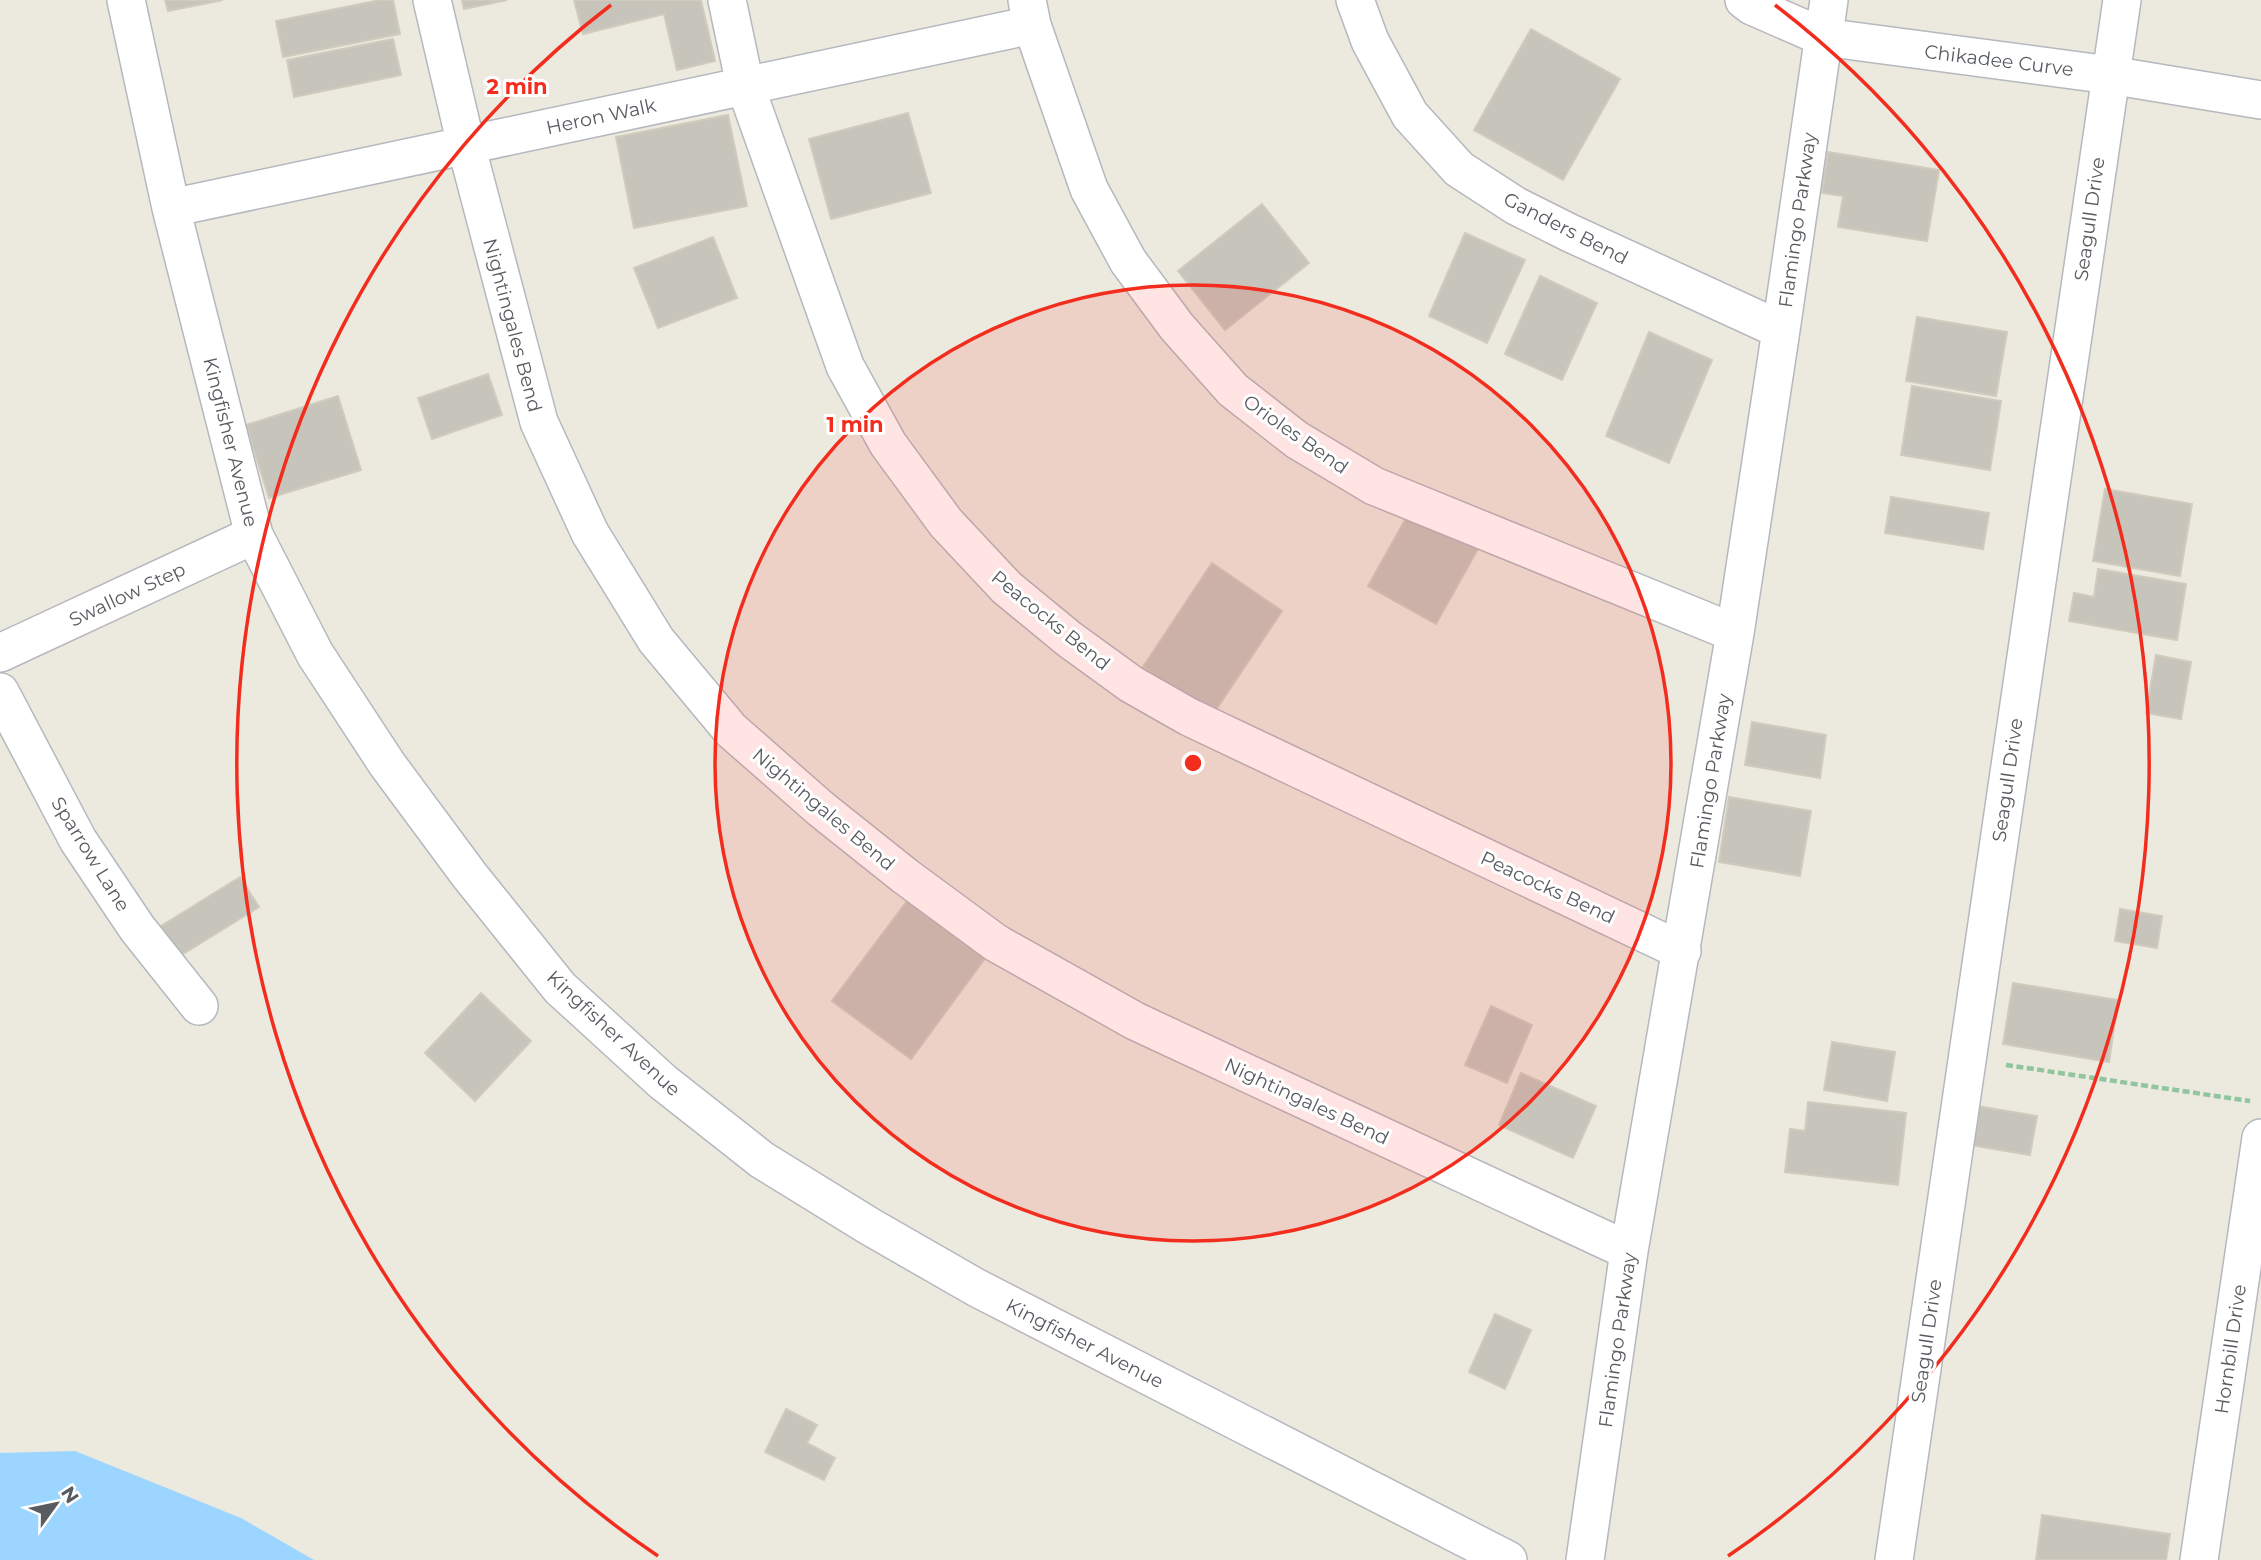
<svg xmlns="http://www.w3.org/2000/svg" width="2261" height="1560" font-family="Montserrat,sans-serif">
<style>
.water{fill:#9cd5ff}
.building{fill:#c7c4bc;stroke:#d1cbbd;stroke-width:2}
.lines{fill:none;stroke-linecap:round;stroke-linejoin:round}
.minor-casing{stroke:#b5b8bd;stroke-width:40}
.path{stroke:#90c59f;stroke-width:4.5;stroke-dasharray:7 3.5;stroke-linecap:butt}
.minor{stroke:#fff;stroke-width:37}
.ring{fill:none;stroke:#f32d1e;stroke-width:3.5}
.labels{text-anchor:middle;stroke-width:6;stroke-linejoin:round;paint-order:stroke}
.street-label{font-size:19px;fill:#585c61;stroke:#fff}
.centre{fill:#f32d1e;stroke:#fff;stroke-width:3.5}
.ring-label{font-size:21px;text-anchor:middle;font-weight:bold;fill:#f32d1e;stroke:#fff;stroke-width:6;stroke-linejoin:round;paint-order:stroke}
</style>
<rect width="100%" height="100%" fill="#ece9df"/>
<path class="water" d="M 75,1451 L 241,1518 L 314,1560 L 0,1560 L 0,1453 Z"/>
<path class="building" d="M 165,0 L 223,0 L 168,11 Z
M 380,0 L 393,0 L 400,34 L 283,57 L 276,21 Z
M 462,0 L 507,0 L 464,9 Z
M 574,0 L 701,0 L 715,61 L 677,70 L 664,14 L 583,34 Z
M 1531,29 L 1620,79 L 1563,180 L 1474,130 Z
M 393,39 L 401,75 L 294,97 L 287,60 Z
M 908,113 L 931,193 L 831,219 L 809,139 Z
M 728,115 L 747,206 L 634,228 L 616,137 Z
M 1828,152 L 1939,170 L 1927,241 L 1838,227 L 1843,196 L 1822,193 Z
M 1262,204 L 1309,263 L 1225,330 L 1178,271 Z
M 1465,233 L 1525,260 L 1487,343 L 1429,316 Z
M 713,237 L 737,298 L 658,328 L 634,268 Z
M 1540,276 L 1597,303 L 1562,380 L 1505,354 Z
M 1917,317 L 2007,332 L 1996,396 L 1906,381 Z
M 1649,332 L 1712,360 L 1669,463 L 1606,436 Z
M 488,374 L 502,415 L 432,439 L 418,398 Z
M 1912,386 L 2001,401 L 1990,470 L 1901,455 Z
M 338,396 L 361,470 L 269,498 L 246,425 Z
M 2105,489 L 2192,504 L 2180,576 L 2093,561 Z
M 1891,497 L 1989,513 L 1983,549 L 1885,533 Z
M 1410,511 L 1478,549 L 1436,624 L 1368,586 Z
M 1212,563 L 1282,611 L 1213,714 L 1143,667 Z
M 2098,569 L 2186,584 L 2177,640 L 2069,621 L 2074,593 L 2094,597 Z
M 2156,655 L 2191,662 L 2181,719 L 2146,713 Z
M 1752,722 L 1826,735 L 1820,778 L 1745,765 Z
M 1729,797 L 1811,811 L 1800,876 L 1719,862 Z
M 240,877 L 259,907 L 180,956 L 161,926 Z
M 911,896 L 989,953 L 911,1059 L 832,1001 Z
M 2120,909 L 2162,916 L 2157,948 L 2115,941 Z
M 2013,983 L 2118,1000 L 2109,1062 L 2003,1044 Z
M 481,993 L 531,1041 L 475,1101 L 425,1053 Z
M 1491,1006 L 1532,1025 L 1507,1083 L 1465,1065 Z
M 1832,1042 L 1895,1052 L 1887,1101 L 1824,1090 Z
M 1521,1073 L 1596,1106 L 1573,1158 L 1499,1125 Z
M 1808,1102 L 1906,1113 L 1898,1185 L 1785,1172 L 1790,1129 L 1805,1131 Z
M 1977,1106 L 2037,1116 L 2030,1155 L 1970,1145 Z
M 1495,1314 L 1531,1330 L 1505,1389 L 1469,1372 Z
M 786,1409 L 817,1425 L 807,1443 L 835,1458 L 824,1480 L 765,1452 Z
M 2042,1515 L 2170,1534 L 2166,1560 L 2036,1560 Z"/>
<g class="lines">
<g class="minor-casing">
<path id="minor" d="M 126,0 L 171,208 L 254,535 L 315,654 L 387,764 L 470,876 L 560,988 L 663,1082 L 762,1160 L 869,1226 L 977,1288 L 1508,1560
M 432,0 L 466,145 L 539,422 L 590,533 L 656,640 L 731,730 L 821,809 L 905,876 L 996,943 L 1135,1021 L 1629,1251
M 727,0 L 745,85 L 845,366 L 888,444 L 946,523 L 1007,588 L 1069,639 L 1131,684 L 1189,717 L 1682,951
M 1027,0 L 1032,25 L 1089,189 L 1128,261 L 1177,327 L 1233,390 L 1297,440 L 1374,486 L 1735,633
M 1355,0 L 1370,41 L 1410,115 L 1459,169 L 1516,206 L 1570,233 L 1781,330
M 1744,0 L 1752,6 L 1823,37 L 2110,75 L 2261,100
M 171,208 L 1032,25
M 0,653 L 254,535
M 0,692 L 78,840 L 137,928 L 199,1006
M 1585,1560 L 1629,1251 L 1735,633 L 1781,330 L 1829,0
M 1894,1560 L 2122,0
M 2199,1560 L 2261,1138"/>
</g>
<path class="path" d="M 2006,1065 L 2250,1101"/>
<use href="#minor" class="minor"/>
</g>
<circle cx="1193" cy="763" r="478" fill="#f32d1e" fill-opacity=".12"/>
<g class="ring">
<circle cx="1193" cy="763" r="478"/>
<path d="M658 1556A956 956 0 0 1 611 5M1775 5A956 956 0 0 1 1728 1556"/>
</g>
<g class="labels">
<g class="street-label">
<text transform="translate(1999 60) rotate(7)" y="7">Chikadee Curve</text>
<text transform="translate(601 116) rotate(-12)" y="7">Heron Walk</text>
<text transform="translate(2089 219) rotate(-82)" y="7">Seagull Drive</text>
<text transform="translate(1797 220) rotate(-82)" y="7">Flamingo Parkway</text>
<text transform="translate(1566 228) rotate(27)" y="7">Ganders Bend</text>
<text transform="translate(513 325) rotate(75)" y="7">Nightingales Bend</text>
<text transform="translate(1296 434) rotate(35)" y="7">Orioles Bend</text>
<text transform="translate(231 442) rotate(76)" y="7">Kingfisher Avenue</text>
<text transform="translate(127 594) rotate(-25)" y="7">Swallow Step</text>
<text transform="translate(1051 620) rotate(39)" y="7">Peacocks Bend</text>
<text transform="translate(2007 780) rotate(-82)" y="7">Seagull Drive</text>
<text transform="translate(1710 781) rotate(-81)" y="7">Flamingo Parkway</text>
<text transform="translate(824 809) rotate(40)" y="7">Nightingales Bend</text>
<text transform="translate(91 854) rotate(58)" y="7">Sparrow Lane</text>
<text transform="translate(1548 887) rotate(25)" y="7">Peacocks Bend</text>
<text transform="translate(614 1033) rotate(43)" y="7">Kingfisher Avenue</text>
<text transform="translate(1307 1101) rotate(25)" y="7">Nightingales Bend</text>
<text transform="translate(1617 1340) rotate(-82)" y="7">Flamingo Parkway</text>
<text transform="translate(1926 1341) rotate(-82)" y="7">Seagull Drive</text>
<text transform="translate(1085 1343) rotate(27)" y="7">Kingfisher Avenue</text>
<text transform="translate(2230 1349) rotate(-82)" y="7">Hornbill Drive</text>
</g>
</g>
<circle cx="1193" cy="763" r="10" class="centre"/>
<g class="ring-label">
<text x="517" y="94">2 min</text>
<text x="855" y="432">1 min</text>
</g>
<g transform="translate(56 1504) rotate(57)" stroke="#ffffff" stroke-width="5" paint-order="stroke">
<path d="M0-5L12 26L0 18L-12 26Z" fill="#585c61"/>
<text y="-10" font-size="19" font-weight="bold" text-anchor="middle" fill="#585c61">N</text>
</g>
</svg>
